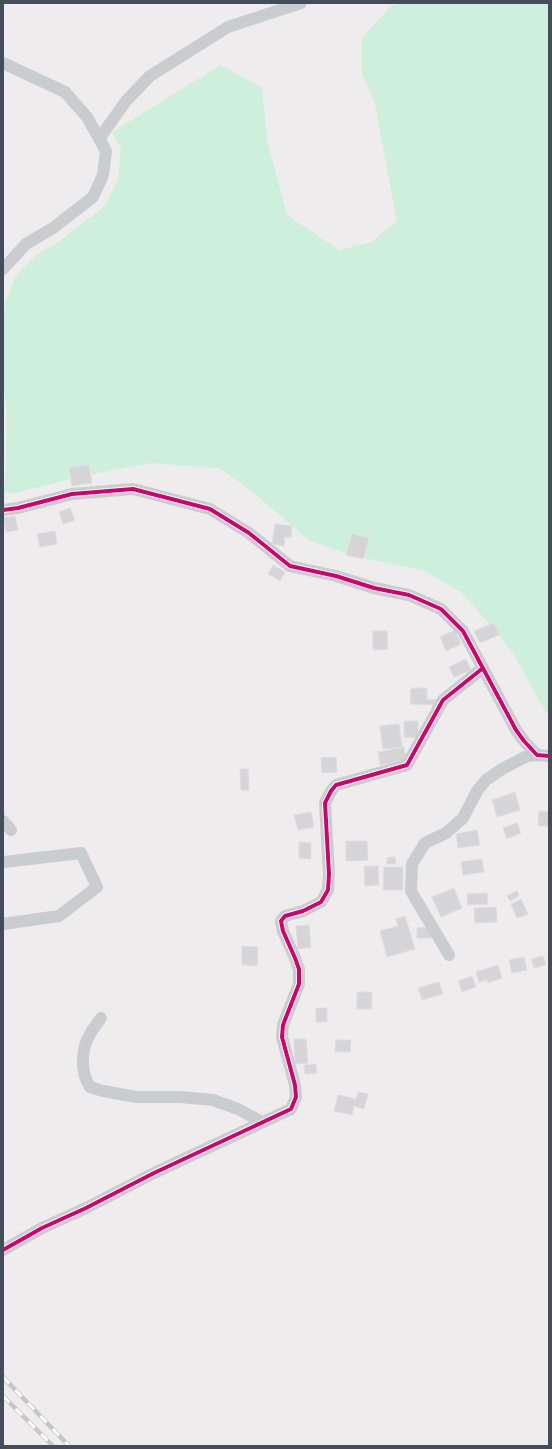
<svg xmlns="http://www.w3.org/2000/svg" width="552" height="1449" font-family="Manrope,sans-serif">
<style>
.green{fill:#ceefdc}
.building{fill:#d5d4d7;stroke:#dfdedf}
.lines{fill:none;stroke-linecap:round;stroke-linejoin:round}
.minor{stroke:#cacdd0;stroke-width:12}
.rail-casing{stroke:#c4c6c8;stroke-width:4.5}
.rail{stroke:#fff;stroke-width:3;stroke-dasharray:9;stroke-linecap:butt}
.cycleway-casing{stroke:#fff;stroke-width:6}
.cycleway{stroke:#d6006c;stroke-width:4}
</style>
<rect width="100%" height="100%" fill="#eeecec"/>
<path class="green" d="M 402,3 L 549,3 L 549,715 L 544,709 L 514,655 L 486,620 L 462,593 L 425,571 L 351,555 L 310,541 L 254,493 L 219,468 L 150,463 L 69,479 L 16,493 L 6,492 L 4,490 L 5,486 L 7,418 L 3,375 L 3,319 L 5,303 L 16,275 L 35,256 L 61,240 L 105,206 L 118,179 L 121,148 L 112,132 L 221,65 L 262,88 L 267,140 L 287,215 L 339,250 L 371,242 L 397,221 L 374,100 L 362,73 L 362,38 L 391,6 Z"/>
<path class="building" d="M 89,465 L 92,483 L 72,486 L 69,468 Z
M 70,508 L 75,520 L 63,524 L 59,512 Z
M 15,516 L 18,530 L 6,532 L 3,518 Z
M 275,524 L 292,526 L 291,538 L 285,537 L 284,546 L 272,544 Z
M 55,531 L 57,544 L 40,547 L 37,534 Z
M 352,534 L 369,538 L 363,559 L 346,555 Z
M 273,565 L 285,572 L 280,581 L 268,574 Z
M 494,623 L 499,635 L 480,643 L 474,631 Z
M 455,630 L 461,644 L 446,651 L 440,637 Z
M 373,631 L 387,631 L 388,649 L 373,650 Z
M 466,659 L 471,670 L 454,677 L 449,667 Z
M 411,688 L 427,688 L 427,699 L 436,700 L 436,705 L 410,704 Z
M 404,721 L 418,721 L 418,738 L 404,737 Z
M 399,724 L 402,747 L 383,749 L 380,726 Z
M 404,747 L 406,761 L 380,765 L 378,752 Z
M 336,757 L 337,772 L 322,773 L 321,758 Z
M 240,769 L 248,769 L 249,790 L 241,790 Z
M 515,792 L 520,810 L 497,817 L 492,800 Z
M 539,811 L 549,812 L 549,826 L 538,826 Z
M 311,812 L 314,827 L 298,830 L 294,815 Z
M 517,823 L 521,833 L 507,839 L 503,828 Z
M 477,830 L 480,845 L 458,848 L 456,834 Z
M 346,841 L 367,841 L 368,860 L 346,861 Z
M 299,842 L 311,843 L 311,859 L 299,858 Z
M 395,857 L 396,864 L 387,864 L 387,858 Z
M 482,859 L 484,872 L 463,875 L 461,862 Z
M 364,866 L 378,866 L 379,885 L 365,886 Z
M 384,867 L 403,867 L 403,890 L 383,890 Z
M 454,888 L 462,908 L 441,917 L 432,897 Z
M 517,891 L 519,896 L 510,901 L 507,896 Z
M 487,893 L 488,904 L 468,905 L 467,894 Z
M 521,899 L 528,914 L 517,918 L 511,904 Z
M 496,907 L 497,922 L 475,923 L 474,908 Z
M 405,916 L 415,949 L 387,957 L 380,931 L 398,926 L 396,919 Z
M 309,925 L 311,947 L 298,949 L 296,926 Z
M 430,927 L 431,938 L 417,938 L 417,928 Z
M 242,946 L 258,947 L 257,966 L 242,965 Z
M 543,956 L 546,965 L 534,968 L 531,959 Z
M 524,957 L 527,970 L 512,973 L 509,960 Z
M 498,965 L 502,978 L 488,983 L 487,980 L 479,982 L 476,972 Z
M 472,976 L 476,987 L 462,992 L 458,981 Z
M 439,982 L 443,994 L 422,1000 L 418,988 Z
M 357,992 L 372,992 L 372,1009 L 357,1009 Z
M 316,1008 L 327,1008 L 327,1022 L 316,1022 Z
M 294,1039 L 306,1039 L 308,1063 L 295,1064 Z
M 336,1040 L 351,1040 L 350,1052 L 335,1052 Z
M 316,1064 L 317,1073 L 305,1074 L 304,1065 Z
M 358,1092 L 368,1094 L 364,1109 L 354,1106 L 352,1115 L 334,1111 L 338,1095 L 356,1099 Z"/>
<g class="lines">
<path class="minor" d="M 3,63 L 65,92 L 87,117 L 106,151 L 103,175 L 93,197 L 53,228 L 26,244 L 3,269
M 99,139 L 126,101 L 150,76 L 228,27 L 301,3
M 3,510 L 18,508 L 72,494 L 133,489 L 210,509 L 249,533 L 290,566 L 336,576 L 374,588 L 409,595 L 441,609 L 463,631 L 516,730 L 524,741 L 537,755 L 549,756
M 3,821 L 11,830
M 3,924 L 59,916 L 97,887 L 81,853 L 4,862
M 449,955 L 415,898 L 411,891 L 412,864 L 425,843 L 446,833 L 463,818 L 477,791 L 486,780 L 502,769 L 527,756 L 537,755
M 101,1018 C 97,1024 93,1029 90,1034 C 81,1049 80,1072 90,1087 L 103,1091 L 136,1097 L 180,1097 L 213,1100 L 238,1109 L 262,1122
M 3,1250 L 42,1228 L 86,1208 L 154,1173 L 291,1109 L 296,1097 L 295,1085 L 282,1037 L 283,1025 L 299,984 L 299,969 L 295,958 L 283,931 L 281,921 L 285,916 L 303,911 L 321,902 L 328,890 L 329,874 L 325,803 L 331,791 L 336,785 L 407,765 L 443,700 L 483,668"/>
<g class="rail-casing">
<path id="rail" d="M 3,1377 L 69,1446
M 3,1396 L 53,1446"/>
</g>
<use href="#rail" class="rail"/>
<g class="cycleway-casing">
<path id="cycleway" d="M 3,510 L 18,508 L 72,494 L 133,489 L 210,509 L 249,533 L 290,566 L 336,576 L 374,588 L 409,595 L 441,609 L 463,631 L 516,730 L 524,741 L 537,755 L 549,756
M 3,1250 L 42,1228 L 86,1208 L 154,1173 L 291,1109 L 296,1097 L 295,1085 L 282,1037 L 283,1025 L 299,984 L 299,969 L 295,958 L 283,931 L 281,921 L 285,916 L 303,911 L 321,902 L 328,890 L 329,874 L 325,803 L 331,791 L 336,785 L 407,765 L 443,700 L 483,668"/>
</g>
<use href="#cycleway" class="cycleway"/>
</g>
<rect width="552" height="1449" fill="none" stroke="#434e5a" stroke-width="8"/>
</svg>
